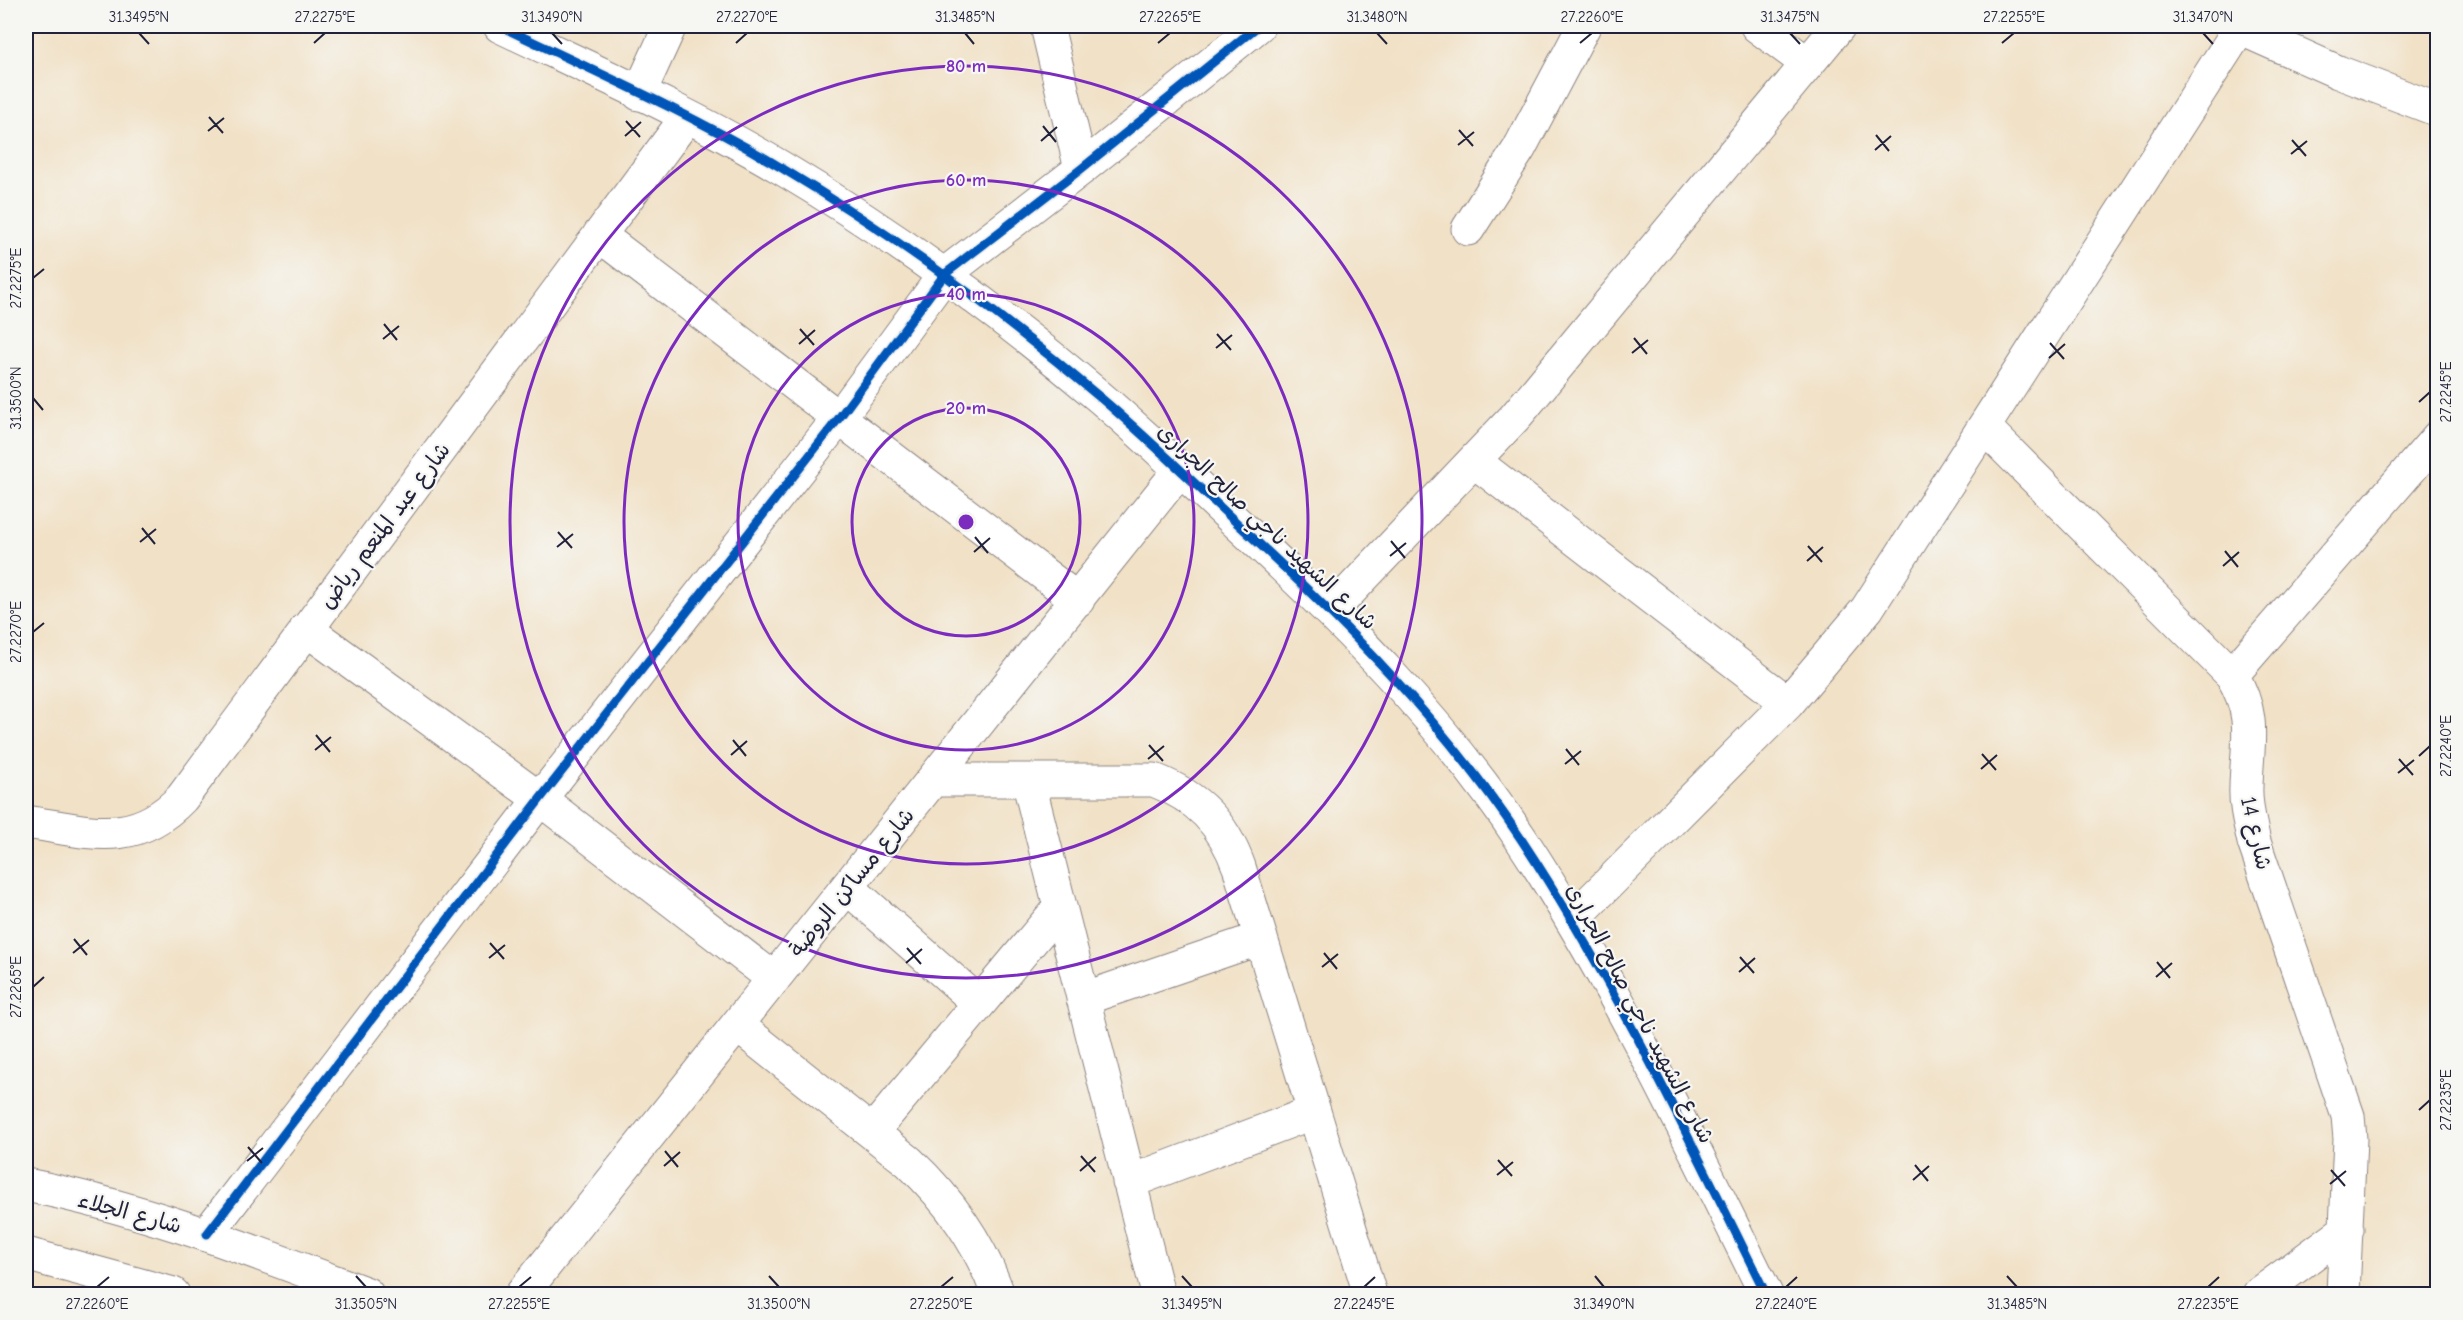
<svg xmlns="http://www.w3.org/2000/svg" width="2463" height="1320" font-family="'Comic Neue','Playpen Sans Arabic',sans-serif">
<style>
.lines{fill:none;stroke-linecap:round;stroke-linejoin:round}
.minor-casing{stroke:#8a8280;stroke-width:35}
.tertiary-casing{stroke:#8a8280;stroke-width:35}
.primary-casing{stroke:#8a8280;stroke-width:35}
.minor{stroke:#fff;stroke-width:33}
.tertiary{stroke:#fff;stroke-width:33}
.primary{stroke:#fff;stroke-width:33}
.cycleway-casing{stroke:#f6f6f2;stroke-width:13}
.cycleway{stroke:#0057b8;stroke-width:9}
.ticks{fill:none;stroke:#22223b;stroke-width:2}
.ring{fill:none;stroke:#7b2cbf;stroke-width:3}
.labels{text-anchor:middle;stroke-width:4.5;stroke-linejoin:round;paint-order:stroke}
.street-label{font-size:22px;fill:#22223b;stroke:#f6f6f2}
.centre{fill:#7b2cbf;stroke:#f6f6f2;stroke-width:3}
.ring-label{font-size:18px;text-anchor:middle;font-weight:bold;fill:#7b2cbf;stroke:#f6f6f2;stroke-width:4.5;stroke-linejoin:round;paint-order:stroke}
.neatline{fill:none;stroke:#22223b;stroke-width:2}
.ticks-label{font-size:15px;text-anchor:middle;fill:#22223b}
</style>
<rect width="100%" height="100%" fill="#f6f6f2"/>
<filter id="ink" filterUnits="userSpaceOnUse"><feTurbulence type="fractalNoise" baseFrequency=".0167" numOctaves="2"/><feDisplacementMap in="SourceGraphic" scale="12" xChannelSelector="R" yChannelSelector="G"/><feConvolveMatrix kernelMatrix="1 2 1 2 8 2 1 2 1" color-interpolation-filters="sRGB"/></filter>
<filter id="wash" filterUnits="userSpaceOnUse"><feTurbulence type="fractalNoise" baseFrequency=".008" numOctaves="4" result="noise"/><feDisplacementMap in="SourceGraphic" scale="24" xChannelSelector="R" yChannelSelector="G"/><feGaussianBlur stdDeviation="1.35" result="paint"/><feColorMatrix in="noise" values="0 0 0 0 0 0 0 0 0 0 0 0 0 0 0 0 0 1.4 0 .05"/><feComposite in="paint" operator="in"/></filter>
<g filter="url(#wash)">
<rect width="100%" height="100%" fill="#f1e1c6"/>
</g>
<g filter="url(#ink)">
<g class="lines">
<g class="minor-casing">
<path id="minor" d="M 1047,26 L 1081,169
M 1757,26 L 1808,64
M 2235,26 L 2338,72 L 2438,110
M 639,94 L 670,26
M 1468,229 L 1519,149 L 1584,26
M 599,235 L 1078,600
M 1985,428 L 2232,675 C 2257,718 2247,741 2246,787 C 2245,806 2250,823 2254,842 L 2348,1116 L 2350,1139 L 2343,1294
M 1474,461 L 1788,703
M 1332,610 L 1516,416 L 1839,26
M 306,629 L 540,799 L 774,979
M 2232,675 L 2438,437
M 934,780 L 1154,780 C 1198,797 1223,823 1239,867 L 1370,1294
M 1028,780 L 1158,1294
M 26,822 C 88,831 133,849 182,798 L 687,117
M 847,887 L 979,1003
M 1572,920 L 1788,703 L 1867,609 L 2240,28
M 1083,999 L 1261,938
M 737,1025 L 909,1162 C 950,1201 979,1242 998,1294
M 872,1132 L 1060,907
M 1129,1182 L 1314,1112
M 207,1234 L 540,799 L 839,418 L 945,274 L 1081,169 L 1258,26
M 522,1294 L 1180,470
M 2259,1294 L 2347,1229"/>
</g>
<g class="tertiary-casing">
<path id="tertiary" d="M 500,26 C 594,71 691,114 780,167 C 894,235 1001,313 1102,399 C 1149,439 1193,482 1238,524 C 1343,621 1442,720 1521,839 C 1616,983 1690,1141 1766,1294"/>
</g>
<g class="primary-casing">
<path id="primary" d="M 26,1185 C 144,1208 255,1252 367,1294
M 26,1254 L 173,1294"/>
</g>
<use href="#minor" class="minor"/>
<use href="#tertiary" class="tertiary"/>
<use href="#primary" class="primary"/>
<g class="cycleway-casing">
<path id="cycleway" d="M 500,26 C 594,71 691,114 780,167 C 894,235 1001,313 1102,399 C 1149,439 1193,482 1238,524 C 1343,621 1442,720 1521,839 C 1616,983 1690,1141 1766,1294
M 207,1234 L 540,799 L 839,418 L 945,274 L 1081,169 L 1258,26"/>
</g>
<use href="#cycleway" class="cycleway"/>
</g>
</g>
<path class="ticks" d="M 139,33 L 149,44M 552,33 L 562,44M 965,33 L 974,44M 1377,33 L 1387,44M 1790,33 L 1800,44M 2203,33 L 2213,44M 314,43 L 325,33M 736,43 L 747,33M 1158,43 L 1170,33M 1580,43 L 1592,33M 2002,43 L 2014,33M 209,117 L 223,133M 626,121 L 640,137M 1043,126 L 1056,142M 1459,130 L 1473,146M 208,131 L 224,118M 1876,135 L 1889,151M 625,136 L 641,122M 2292,140 L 2306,156M 1041,141 L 1057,127M 1458,145 L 1474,132M 1875,150 L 1891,136M 2291,154 L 2307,141M 33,278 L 44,269M 384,324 L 397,340M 800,329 L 814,345M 1217,334 L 1231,350M 1634,338 L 1647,354M 383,339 L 399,326M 2050,343 L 2064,359M 799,344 L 815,330M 1216,348 L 1232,335M 1632,353 L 1648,340M 2049,358 L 2065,344M 33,398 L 43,410M 2419,402 L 2430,392M 142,528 L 155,544M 558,532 L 572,548M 975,537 L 988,553M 1391,541 L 1405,558M 140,542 L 156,529M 1808,546 L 1822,562M 557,547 L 573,534M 2225,551 L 2238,567M 974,552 L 990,538M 1390,556 L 1406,543M 1807,561 L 1823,547M 2223,566 L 2239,552M 33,632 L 44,623M 316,735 L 330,752M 733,740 L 746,756M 1149,745 L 1163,761M 1566,749 L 1579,765M 315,750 L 331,737M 1982,754 L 1996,770M 731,755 L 747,741M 2419,756 L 2430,746M 1148,759 L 1164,746M 2399,759 L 2413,775M 1565,764 L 1581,751M 1981,769 L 1997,755M 2398,773 L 2414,760M 74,939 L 87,955M 490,943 L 504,959M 907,948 L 921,964M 73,953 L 89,940M 1324,953 L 1337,969M 1740,957 L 1754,973M 489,958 L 505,945M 2157,962 L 2170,978M 906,963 L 922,949M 1322,967 L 1338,954M 1739,972 L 1755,958M 2156,977 L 2172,963M 33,987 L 44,977M 2419,1110 L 2430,1100M 248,1147 L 262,1163M 665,1151 L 678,1167M 1081,1156 L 1095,1172M 1498,1160 L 1512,1176M 247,1161 L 263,1148M 1915,1165 L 1928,1181M 664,1166 L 680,1152M 2331,1170 L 2345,1186M 1080,1171 L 1096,1157M 1497,1175 L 1513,1162M 1913,1180 L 1929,1166M 2330,1184 L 2346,1171M 356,1276 L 366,1287M 769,1276 L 779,1287M 1182,1276 L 1192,1287M 1595,1276 L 1604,1287M 2007,1276 L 2017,1287M 97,1287 L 109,1277M 519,1287 L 531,1277M 941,1287 L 953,1277M 1364,1287 L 1375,1277M 1786,1287 L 1797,1277M 2208,1287 L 2219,1277"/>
<g class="ring">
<circle cx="966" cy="522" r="114"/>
<circle cx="966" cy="522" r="228"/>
<circle cx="966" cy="522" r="342"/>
<circle cx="966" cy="522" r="456"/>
</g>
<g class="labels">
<g class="street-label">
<text transform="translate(384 525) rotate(-53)" y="8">شارع عبد المنعم رياض</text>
<text transform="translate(1268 526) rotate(43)" y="8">شارع الشهيد ناجي صالح الجرارى</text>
<text transform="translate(2257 833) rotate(77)" y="8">شارع 14</text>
<text transform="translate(851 882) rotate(-51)" y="8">شارع مساكن الروضة</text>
<text transform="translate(1641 1013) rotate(62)" y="8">شارع الشهيد ناجي صالح الجرارى</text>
<text transform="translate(130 1212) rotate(15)" y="8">شارع الجلاء</text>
</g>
</g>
<circle cx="966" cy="522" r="9" class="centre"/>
<g class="ring-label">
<text x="966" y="72">80 m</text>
<text x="966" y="186">60 m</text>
<text x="966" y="300">40 m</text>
<text x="966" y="414">20 m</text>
</g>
<rect width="2463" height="1320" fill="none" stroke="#f6f6f2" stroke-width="66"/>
<rect x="33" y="33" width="2397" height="1254" class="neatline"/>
<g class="ticks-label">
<text x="139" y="22">31.3495°N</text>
<text x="325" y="22">27.2275°E</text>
<text x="552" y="22">31.3490°N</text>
<text x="747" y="22">27.2270°E</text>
<text x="965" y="22">31.3485°N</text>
<text x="1170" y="22">27.2265°E</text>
<text x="1377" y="22">31.3480°N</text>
<text x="1592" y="22">27.2260°E</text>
<text x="1790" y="22">31.3475°N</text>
<text x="2014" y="22">27.2255°E</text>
<text x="2203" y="22">31.3470°N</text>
<text transform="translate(16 278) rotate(-90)" y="5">27.2275°E</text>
<text transform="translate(2446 392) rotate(-90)" y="5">27.2245°E</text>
<text transform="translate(16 398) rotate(-90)" y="5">31.3500°N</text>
<text transform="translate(16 632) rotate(-90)" y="5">27.2270°E</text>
<text transform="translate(2446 746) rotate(-90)" y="5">27.2240°E</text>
<text transform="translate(16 987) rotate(-90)" y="5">27.2265°E</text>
<text transform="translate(2446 1100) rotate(-90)" y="5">27.2235°E</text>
<text x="97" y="1309">27.2260°E</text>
<text x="366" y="1309">31.3505°N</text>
<text x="519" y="1309">27.2255°E</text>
<text x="779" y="1309">31.3500°N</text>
<text x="941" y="1309">27.2250°E</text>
<text x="1192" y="1309">31.3495°N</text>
<text x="1364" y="1309">27.2245°E</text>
<text x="1604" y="1309">31.3490°N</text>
<text x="1786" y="1309">27.2240°E</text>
<text x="2017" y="1309">31.3485°N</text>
<text x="2208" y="1309">27.2235°E</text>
</g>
</svg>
